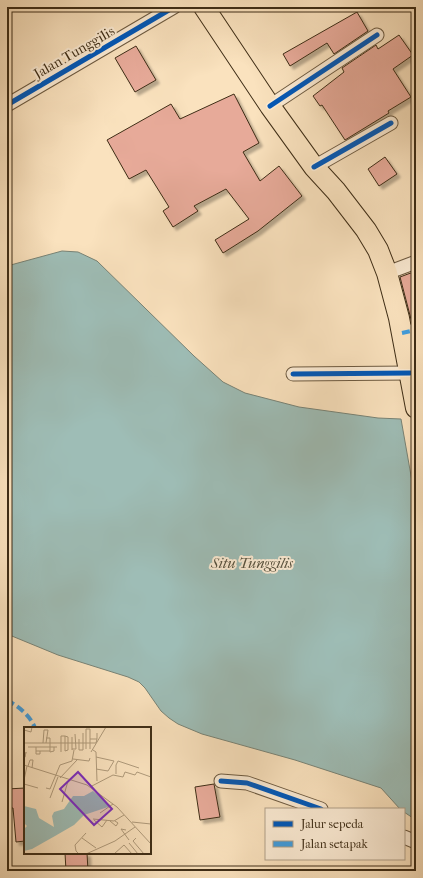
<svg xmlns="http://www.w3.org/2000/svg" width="423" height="878" font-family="'IM FELL French Canon',serif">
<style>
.water{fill:#9ebdb6;stroke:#788376}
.building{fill:#e7aa99;stroke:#3e2d16;filter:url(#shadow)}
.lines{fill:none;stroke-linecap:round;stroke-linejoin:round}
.street-casing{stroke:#6d5a40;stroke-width:15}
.primary-casing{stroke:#3e2d16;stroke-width:22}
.street{stroke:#fcecd5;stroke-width:13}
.primary{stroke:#fae2be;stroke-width:20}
.quiet{stroke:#3f9ddf;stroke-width:4;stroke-dasharray:8 4;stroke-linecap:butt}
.cycleway-casing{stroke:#fcecd5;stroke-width:8}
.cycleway{stroke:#0057b8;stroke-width:5}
.labels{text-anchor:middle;stroke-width:4;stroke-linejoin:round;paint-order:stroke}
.street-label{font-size:14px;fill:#3e2d16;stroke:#fcecd5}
.water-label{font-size:15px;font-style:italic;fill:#56513e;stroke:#fcecd5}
.inset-road{fill:none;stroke:#af9a7b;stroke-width:1}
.view{fill:#7b2cbf;fill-opacity:0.15;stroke:#7b2cbf;stroke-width:2}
.inset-edge{fill:none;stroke:#3e2d16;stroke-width:2}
</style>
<defs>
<filter id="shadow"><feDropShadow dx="3.5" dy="3.5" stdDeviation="1" flood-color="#0004"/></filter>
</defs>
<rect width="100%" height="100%" fill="#fae2be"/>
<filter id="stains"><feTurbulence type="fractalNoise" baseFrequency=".005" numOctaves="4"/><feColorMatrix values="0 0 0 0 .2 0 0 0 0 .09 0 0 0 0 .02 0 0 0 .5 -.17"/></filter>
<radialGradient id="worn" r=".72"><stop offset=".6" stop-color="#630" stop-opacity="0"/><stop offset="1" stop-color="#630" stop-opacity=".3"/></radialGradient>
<path class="water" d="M 62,251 L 78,252 L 97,261 L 194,356 L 223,382 L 245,393 L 299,407 L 378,418 L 401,419 L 416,504 L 416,820 L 404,812 L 404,809 L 400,809 L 381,788 L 295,760 L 202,734 L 178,724 L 169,718 L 161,711 L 145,688 L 139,682 L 128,677 L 58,655 L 7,634 L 7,266 Z"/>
<path class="building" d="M 357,12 L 368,31 L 334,54 L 327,43 L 290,66 L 283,54 Z
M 399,35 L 413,55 L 393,69 L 411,97 L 388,111 L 389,113 L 345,140 L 322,105 L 320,106 L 313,96 L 344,72 L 342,68 L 376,45 L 378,49 Z
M 136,46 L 156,80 L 135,92 L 115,58 Z
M 234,94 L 259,143 L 243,152 L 260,181 L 279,166 L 302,196 L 258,231 L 223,253 L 215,240 L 249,219 L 226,189 L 194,206 L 198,211 L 173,227 L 163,211 L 169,207 L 146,170 L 129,179 L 107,140 L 171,104 L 180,119 Z
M 385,157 L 397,174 L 379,186 L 368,169 Z
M 416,271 L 416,322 L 412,323 L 400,277 Z
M 214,784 L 220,817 L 200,820 L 195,787 Z
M 25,788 L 25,841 L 16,842 L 13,808 L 7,808 L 7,789 Z
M 65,853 L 87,853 L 88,871 L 66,871 Z"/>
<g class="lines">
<g class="street-casing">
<path id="street" d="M 7,105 L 174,7
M 270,106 L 377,35
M 314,167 L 391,123
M 387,273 L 416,262
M 402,333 L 416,330
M 293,374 L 410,373
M 221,781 L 247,783 L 321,809
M 404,837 L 416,842"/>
</g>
<g class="primary-casing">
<path id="primary" d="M 204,7 L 270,106 L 314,167 L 336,191 L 366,230 L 378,250 L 387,273 L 399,318 L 416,408"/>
</g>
<use href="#street" class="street"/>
<use href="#primary" class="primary"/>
<path class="quiet" d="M 402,333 L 416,330
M 7,700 C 19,707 30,715 35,728"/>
<g class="cycleway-casing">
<path id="cycleway" d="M 7,105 L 174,7
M 270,106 L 377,35
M 314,167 L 391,123
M 293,374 L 410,373
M 221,781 L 247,783 L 321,809"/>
</g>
<use href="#cycleway" class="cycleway"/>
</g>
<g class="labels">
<g class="street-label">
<text transform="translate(74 52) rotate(-30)" y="5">Jalan Tunggilis</text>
</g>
<g class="water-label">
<text x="252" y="568">Situ Tunggilis</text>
</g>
</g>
<g transform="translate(24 727)">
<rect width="127" height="127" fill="#fae2be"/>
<path d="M 69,64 L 87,79 L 60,88 L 50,98 L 31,109 L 8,122 L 0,124 L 0,102 L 3,99 L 0,96 L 0,79 L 12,82 L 15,91 L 30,100 L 28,89 L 30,85 L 40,82 L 49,69 L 60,69 Z" fill="#9ebdb6"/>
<path class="inset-road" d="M 0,3 L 7,5 L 8,0M 22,11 L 26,11 L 26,25 L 30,24 L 30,20M 55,12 L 55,23 L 59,23 L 59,6M 66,12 L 73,12 L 73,6M 0,16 L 72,16 L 73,12M 19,16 L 20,3 L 24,3 L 22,16M 4,20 L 33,20M 12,20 L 12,27 L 16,27 L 16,24M 48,22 L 52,22 L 51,7M 62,22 L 62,2 L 66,2 L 66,22M 48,23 L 48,10M 69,23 L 72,25 L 73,54M 12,24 L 26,24M 37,25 L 37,9 L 41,9 L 44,10 L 44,23 L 41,24 L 41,9M 67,25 L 82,0M 72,30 L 90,34M 49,32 L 65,34 L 66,31M 0,33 L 2,25 L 1,30M 0,38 L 63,58 L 93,80 L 127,117M 4,39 L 6,33 L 9,33 L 8,41M 72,42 L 84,44 L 90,34M 92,47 L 92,38 L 94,34 L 115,41M 36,51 L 53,33M 0,53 L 3,39M 0,57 L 14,61M 66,60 L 89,48 L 99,50 L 101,45 L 111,48 L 113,45 L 127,50M 22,61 L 26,62 L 36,38 L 48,34 L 50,23M 26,71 L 34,50M 38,75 L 44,54M 76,86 L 89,77M 69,92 L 90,94 L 100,88M 70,93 L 78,100 L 83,93M 86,94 L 92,99 L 94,96 L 91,94M 108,95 L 127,97M 102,103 L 97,102 L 105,113M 58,111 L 72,121M 112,111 L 109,114 L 120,127M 105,116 L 114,127M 55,127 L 52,124 L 51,118 L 62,106M 62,127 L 91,114 L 111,100M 90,127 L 100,118 L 108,127"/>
<path class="view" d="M 54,45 L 88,82 L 70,98 L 36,62 Z"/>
<rect width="127" height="127" class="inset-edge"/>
</g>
<rect width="423" height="878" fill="none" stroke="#fae2be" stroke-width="24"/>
<rect x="8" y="8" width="407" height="862" fill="none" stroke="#3e2d16" stroke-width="2"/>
<rect x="12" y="12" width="399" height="854" fill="none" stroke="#3e2d16"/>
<rect x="265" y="808" width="140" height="52" fill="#fcecd5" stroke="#b0a089"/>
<rect x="273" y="821" width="20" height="6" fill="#0057b8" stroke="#b0a089"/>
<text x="301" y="828" font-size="12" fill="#3e2d16">Jalur sepeda</text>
<rect x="273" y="841" width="20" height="6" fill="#3f9ddf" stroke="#b0a089"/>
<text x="301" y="848" font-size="12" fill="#3e2d16">Jalan setapak</text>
<rect width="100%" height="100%" filter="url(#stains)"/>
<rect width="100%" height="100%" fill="url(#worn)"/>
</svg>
